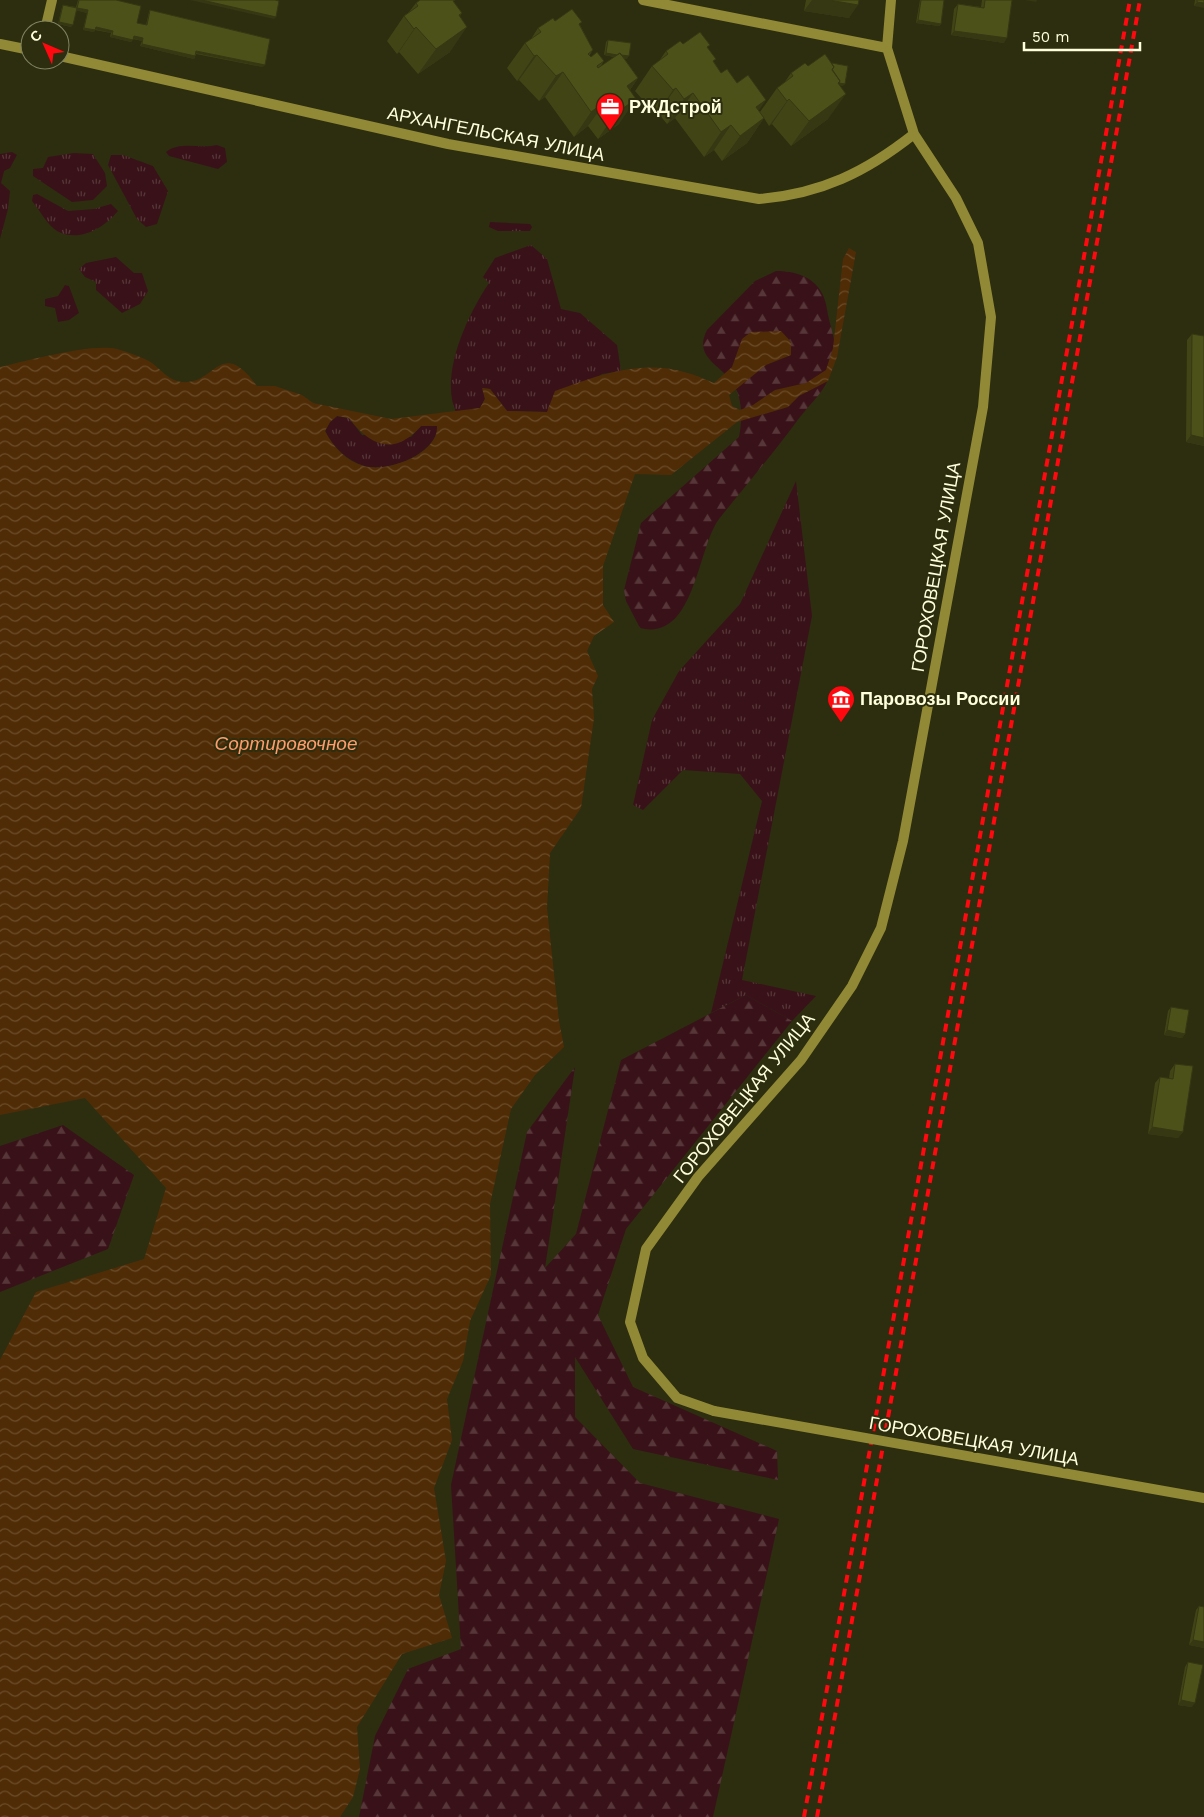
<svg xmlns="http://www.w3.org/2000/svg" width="1204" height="1817" font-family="'Work Sans',sans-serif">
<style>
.grass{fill:url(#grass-tufts)}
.forest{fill:url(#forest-firs)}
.water{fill:url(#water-waves);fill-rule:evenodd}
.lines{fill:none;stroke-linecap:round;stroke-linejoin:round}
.street{stroke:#918936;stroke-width:10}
.rail{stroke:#ff080f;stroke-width:4;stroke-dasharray:8 6;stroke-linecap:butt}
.street-bridge{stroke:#918936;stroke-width:10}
.wall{fill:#414516}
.shaded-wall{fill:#353812}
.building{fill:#4c5019;stroke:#353812}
.labels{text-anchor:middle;stroke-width:4;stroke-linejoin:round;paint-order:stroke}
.poi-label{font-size:18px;font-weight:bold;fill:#ffffdc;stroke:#2c2e0f;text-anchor:start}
.street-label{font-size:18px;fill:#ffffdc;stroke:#2c2e0f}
.water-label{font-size:19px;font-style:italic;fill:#ff9c6a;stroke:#2c2e0f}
</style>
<defs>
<pattern id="grass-tufts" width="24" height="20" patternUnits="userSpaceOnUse" patternTransform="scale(1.25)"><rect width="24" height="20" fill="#381218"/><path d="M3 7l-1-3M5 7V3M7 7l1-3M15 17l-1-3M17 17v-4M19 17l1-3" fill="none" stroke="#563639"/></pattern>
<pattern id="forest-firs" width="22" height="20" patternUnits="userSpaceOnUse" patternTransform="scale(1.25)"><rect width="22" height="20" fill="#381218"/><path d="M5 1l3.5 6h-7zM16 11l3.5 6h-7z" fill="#563639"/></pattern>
<pattern id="water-waves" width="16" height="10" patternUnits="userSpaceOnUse" patternTransform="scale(1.25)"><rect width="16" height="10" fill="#502c06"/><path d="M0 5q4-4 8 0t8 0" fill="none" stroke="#6a4c2a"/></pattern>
</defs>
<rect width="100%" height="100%" fill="#2c2e0f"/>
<path class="grass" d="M 217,145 L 225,148 L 227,162 L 218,169 L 169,156 L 166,152 C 179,141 201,149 217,145 Z
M 12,152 L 17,155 L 10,168 L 4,171 L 1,183 L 10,191 L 8,209 L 0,239 L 0,154 Z
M 74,153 L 93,154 L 105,173 L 107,186 L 93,200 L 72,202 L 33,176 L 33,169 L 43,168 L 48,157 Z
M 111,155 L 123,155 L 153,166 L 168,191 L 157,224 L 146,227 L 137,219 L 108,165 Z
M 37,194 L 68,211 L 94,209 L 111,204 L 118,211 C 104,228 79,243 57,231 C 48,226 39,209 32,201 L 33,195 Z
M 490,222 L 530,224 L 532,227 L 530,231 L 498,231 L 489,227 Z
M 531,245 L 547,259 L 561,309 L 580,313 L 617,345 L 621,371 L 602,374 L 547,412 L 507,411 L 490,389 L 483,388 L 485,399 L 480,408 L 456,412 C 439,375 468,314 489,283 L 483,277 L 495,258 Z
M 116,257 L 134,273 L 142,273 L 148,291 L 140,304 L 122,313 L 96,290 L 96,282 L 85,277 L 79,269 L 86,263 Z
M 65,285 L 69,286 L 79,313 L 69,320 L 58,322 L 55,308 L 45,306 L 45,299 L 58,296 Z
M 337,416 L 349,418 L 362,435 L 411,437 L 421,426 L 438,426 C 437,454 388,473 364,466 C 346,460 333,447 325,431 L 330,422 Z
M 796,481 L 812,616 L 742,980 L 816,996 L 792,1021 L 746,995 L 711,1013 L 762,801 L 740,774 L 683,770 L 643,810 L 633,805 L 652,720 L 679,671 L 740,604 Z"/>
<path class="forest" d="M 776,271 C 802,271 823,281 827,309 C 829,324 837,342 835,357 C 829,390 815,397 797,421 C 772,455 745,486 719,519 C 697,548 695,642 640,628 L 626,601 L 624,590 L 641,523 L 739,437 C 742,421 743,403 735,387 C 724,365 692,359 707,330 L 755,281 Z
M 746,995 L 792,1021 L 626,1229 L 598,1315 L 633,1387 L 777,1451 L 778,1480 L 633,1449 L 575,1357 L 575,1417 L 640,1483 L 779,1519 L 713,1817 L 359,1817 L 375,1736 L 408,1669 L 461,1649 L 451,1485 L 527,1132 L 575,1067 L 545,1268 L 576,1234 L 621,1060 Z
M 63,1125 L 134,1175 L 108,1249 L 0,1292 L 0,1146 Z"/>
<path class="water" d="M 849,248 L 856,252 L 837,357 L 828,381 L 799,396 L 788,407 L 737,422 L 671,475 L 635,474 L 603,566 L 603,605 L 614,622 L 594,636 L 587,651 L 598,676 L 592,689 L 594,718 L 581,808 L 550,853 L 547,908 L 559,1021 L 564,1047 L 535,1075 L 511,1109 L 490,1204 L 491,1275 L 470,1321 L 463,1361 L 447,1399 L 452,1440 L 434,1488 L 446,1561 L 439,1595 L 452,1638 L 402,1654 L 357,1727 L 360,1769 L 353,1797 L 340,1817 L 0,1817 L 0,1360 L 36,1292 L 144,1259 L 166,1188 L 85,1098 L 0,1115 L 0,367 C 27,361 91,343 117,349 C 127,352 143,357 152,363 C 159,368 168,379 177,381 C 215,391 218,333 257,386 L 275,386 L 302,395 L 313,403 L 391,419 L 480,408 L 485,399 L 482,388 L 490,389 L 507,411 L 547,412 L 555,391 C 595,376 641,359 684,372 C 694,374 704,379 714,383 L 732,367 L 742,339 L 751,332 L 781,331 L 791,342 L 791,355 L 766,365 L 729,395 L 732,406 L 740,410 L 753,405 L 775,390 L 806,383 L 826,370 L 833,348 L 843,259 ZM 337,416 L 349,418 C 371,447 395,456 421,426 L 437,426 C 439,454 387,473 364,466 C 346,461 333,447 325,431 L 330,422 Z"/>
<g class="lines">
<path class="street" d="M 643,0 L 887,48
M 45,30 L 52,0
M 0,44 L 30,50
M 60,56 L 448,144 L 759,199 C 821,194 866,172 914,134
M 714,1411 L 677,1398 L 643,1358 L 630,1322 L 646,1249 L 698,1177 L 801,1060 L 852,986 L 881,928 L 903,841 L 983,407 L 991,317 L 978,243 L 956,198 L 914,134 L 887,48 L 891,0"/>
<path class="rail" d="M 804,1817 L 1130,0
M 817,1817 L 1140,0"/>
<path class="street-bridge" d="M 714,1411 L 1204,1498"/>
</g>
<path class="wall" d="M 78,0 L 116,0 L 137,23 L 146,25 L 149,12 L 150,10 L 263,67 L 196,54 L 194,59 L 140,46 L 142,41 L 133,39 L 131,42 L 110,37 L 111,33 L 95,30 L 94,32 L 83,30 L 87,13 L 76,10 L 71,27 L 58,24 L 62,7 L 63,5 L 76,7 Z
M 806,0 L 859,0 L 849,18 L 804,11 Z
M 920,0 L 944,0 L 941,24 L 939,26 L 916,23 Z
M 982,0 L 1012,0 L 1004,43 L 951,35 L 954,9 L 958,4 L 981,7 Z
M 1195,0 L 1204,0 L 1194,6 Z
M 454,2 L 462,13 L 460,16 L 450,52 L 418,74 L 399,52 L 397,54 L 387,41 L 404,16 L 409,12 L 416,3 Z
M 555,21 L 580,25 L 593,50 L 589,56 L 591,57 L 604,61 L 600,67 L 614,57 L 604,55 L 606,42 L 608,40 L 627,59 L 624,58 L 638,78 L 630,90 L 619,124 L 598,139 L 588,126 L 574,137 L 545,97 L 539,101 L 519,80 L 517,81 L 507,68 L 525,43 L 531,39 L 538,28 Z
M 683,44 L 708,48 L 714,62 L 721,73 L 737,83 L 760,112 L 777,88 L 784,83 L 791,73 L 808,66 L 843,86 L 839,85 L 828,119 L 791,146 L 772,124 L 769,126 L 764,118 L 747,143 L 722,161 L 714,150 L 704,157 L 675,118 L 667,124 L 658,113 L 656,115 L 635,91 L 652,66 L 659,61 L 666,51 Z
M 1192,334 L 1204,336 L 1204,446 L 1186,442 L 1187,340 Z
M 1171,1007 L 1185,1034 L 1182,1038 L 1164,1035 L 1168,1011 Z
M 1175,1064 L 1183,1132 L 1178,1138 L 1148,1134 L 1155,1083 L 1160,1077 L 1169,1079 L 1170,1071 Z
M 1199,1606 L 1204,1648 L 1189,1645 L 1196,1610 Z
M 1188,1662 L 1192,1707 L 1178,1705 L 1185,1667 Z"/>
<path class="shaded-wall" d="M 190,0 L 202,0 L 276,17 L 274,19 Z
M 812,0 L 829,0 L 858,5 L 849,18 L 804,11 Z
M 1025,0 L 1037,0 L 1036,2 Z
M 1197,2 L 1204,3 L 1204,8 L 1194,6 Z
M 77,8 L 88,10 L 87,13 L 75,10 Z
M 918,20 L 941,24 L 939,26 L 916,23 Z
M 59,22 L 73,25 L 71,27 L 58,24 Z
M 96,27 L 113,31 L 111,33 L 94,29 Z
M 416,27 L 399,52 L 397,54 L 414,29 Z
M 467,27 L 450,52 L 418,74 L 436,49 Z
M 84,28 L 95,30 L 94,32 L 83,30 Z
M 954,31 L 1007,38 L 1004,43 L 951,35 Z
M 112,35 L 133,40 L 131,42 L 110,37 Z
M 134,36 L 143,38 L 142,41 L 132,38 Z
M 142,44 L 195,56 L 194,59 L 140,46 Z
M 196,51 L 265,65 L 263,67 L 195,53 Z
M 606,53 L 629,56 L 627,59 L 604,55 Z
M 537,55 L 519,80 L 517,81 L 534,56 Z
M 563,72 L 545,97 L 539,101 L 556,76 Z
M 638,78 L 621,103 L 627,86 Z
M 838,83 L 845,84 L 843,86 L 838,85 Z
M 676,88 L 658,113 L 656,115 L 673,90 Z
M 693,93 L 675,118 L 667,124 L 684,99 Z
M 846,94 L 828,119 L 791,146 L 809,121 Z
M 636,99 L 619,124 L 598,139 L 615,114 Z
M 789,99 L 772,124 L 769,126 L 787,101 Z
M 766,100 L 749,125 L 756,107 Z
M 606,101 L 588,126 L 574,137 L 591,112 Z
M 764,118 L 747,143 L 722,161 L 740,136 Z
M 731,125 L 714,150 L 704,157 L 721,132 Z
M 1191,435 L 1204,438 L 1204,446 L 1186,442 Z
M 1167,1030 L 1185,1034 L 1182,1038 L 1164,1035 Z
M 1152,1127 L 1183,1132 L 1178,1138 L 1148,1134 Z
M 1193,1640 L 1204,1642 L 1204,1648 L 1189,1645 Z
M 1181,1700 L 1195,1703 L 1192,1707 L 1178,1705 Z"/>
<path class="building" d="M 79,0 L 116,0 L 141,6 L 137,23 L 147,25 L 150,10 L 270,39 L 265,65 L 196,51 L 195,56 L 142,44 L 143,38 L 134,36 L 133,40 L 112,35 L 113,31 L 96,27 L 95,30 L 84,28 L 88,10 L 77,8 Z
M 202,0 L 275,0 L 279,1 L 276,17 Z
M 420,0 L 455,0 L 453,1 L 462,13 L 459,15 L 467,27 L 436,49 L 416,27 L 414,29 L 404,16 L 418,6 L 416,3 Z
M 829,0 L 859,0 L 858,5 Z
M 921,0 L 944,0 L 941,24 L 918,20 Z
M 985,0 L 1012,0 L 1007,38 L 954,31 L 958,4 L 984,8 Z
M 1197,0 L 1204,0 L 1204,3 L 1197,2 Z
M 63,5 L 77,8 L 73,25 L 59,22 Z
M 572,9 L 582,22 L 579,24 L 593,50 L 588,54 L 591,57 L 597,52 L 604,61 L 597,66 L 598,68 L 620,53 L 638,78 L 627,86 L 636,99 L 615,114 L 606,101 L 591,112 L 563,72 L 556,76 L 537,55 L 534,56 L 525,43 L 541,32 L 538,28 L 553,18 L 555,21 Z
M 700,32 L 710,45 L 707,47 L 716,59 L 713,61 L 721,73 L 727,69 L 737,83 L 748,75 L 766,100 L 756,107 L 764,118 L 740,136 L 731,125 L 721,132 L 693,93 L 684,99 L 676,88 L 673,90 L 652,66 L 668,54 L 666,51 L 680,41 L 683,44 Z
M 608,40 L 631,43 L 629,56 L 621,55 L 620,53 L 617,55 L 606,53 Z
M 825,54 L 834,67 L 832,69 L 840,81 L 838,83 L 846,94 L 809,121 L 789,99 L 787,101 L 777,88 L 793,76 L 791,73 L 805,63 L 808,66 Z
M 832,63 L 848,66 L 845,84 L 839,83 L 840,81 L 832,70 L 834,67 L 832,64 Z
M 1192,334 L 1204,336 L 1204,438 L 1191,435 Z
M 1171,1007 L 1189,1010 L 1185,1034 L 1167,1030 Z
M 1175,1064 L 1193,1066 L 1183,1132 L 1152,1127 L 1160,1077 L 1173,1079 Z
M 1199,1606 L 1204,1607 L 1204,1642 L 1193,1640 Z
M 1188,1662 L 1203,1665 L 1195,1703 L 1181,1700 Z"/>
<defs>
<g id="office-pin" transform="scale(1.4375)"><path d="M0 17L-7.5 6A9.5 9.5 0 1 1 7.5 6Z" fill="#ff080f" stroke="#2c2e0f"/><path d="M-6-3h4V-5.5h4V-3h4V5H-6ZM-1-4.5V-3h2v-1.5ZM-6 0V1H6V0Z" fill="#fff"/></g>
<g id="museum-pin" transform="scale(1.4375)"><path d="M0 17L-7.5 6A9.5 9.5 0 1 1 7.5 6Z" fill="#ff080f" stroke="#2c2e0f"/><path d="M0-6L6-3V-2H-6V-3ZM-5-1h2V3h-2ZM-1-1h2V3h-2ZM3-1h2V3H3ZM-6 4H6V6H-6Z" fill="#fff"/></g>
</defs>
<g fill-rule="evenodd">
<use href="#office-pin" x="610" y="107"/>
<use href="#museum-pin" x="841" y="699"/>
</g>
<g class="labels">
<g class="poi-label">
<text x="629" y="113">РЖДстрой</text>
<text x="860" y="705">Паровозы России</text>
</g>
<g class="street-label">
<text transform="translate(496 134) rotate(11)" y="6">АРХАНГЕЛЬСКАЯ УЛИЦА</text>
<text transform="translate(936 567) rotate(-80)" y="6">ГОРОХОВЕЦКАЯ УЛИЦА</text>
<text transform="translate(744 1098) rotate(-51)" y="6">ГОРОХОВЕЦКАЯ УЛИЦА</text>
<text transform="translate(974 1441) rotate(10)" y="6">ГОРОХОВЕЦКАЯ УЛИЦА</text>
</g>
<g class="water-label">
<text x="286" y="750">Сортировочное</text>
</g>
</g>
<g transform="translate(45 45) rotate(315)"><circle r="24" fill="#2c2e0f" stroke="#808261"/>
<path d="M0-4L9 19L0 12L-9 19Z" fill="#ff080f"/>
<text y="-8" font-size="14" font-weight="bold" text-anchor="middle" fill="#ffffdc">С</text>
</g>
<path d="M1024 42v8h116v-8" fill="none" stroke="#ffffdc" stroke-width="2.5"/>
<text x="1032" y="42" font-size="15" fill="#ffffdc" stroke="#2c2e0f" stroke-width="4" paint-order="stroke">50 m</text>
</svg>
